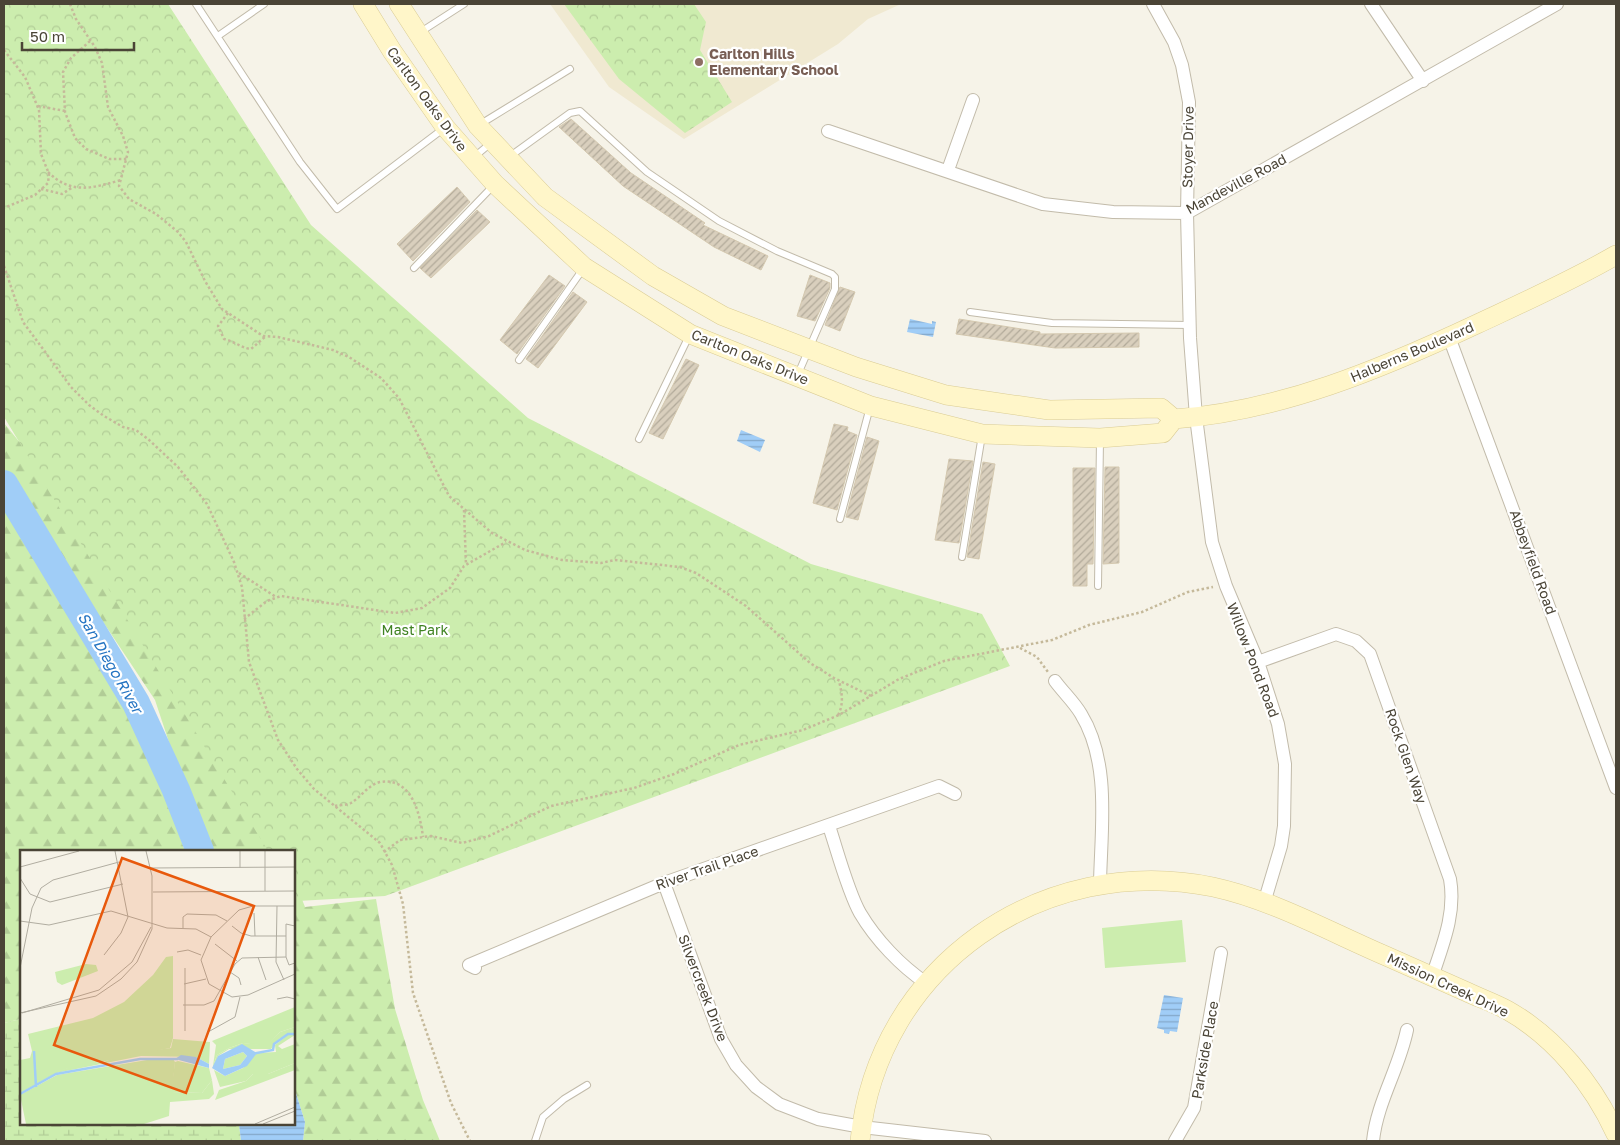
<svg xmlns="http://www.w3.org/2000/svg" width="1620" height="1145" font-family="'Golos Text',sans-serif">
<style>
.education{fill:#f0e9d1}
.forest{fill:url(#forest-firs)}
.wetland{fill:url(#wetland-marsh)}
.park{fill:url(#park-crowns)}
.garden{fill:#ccedae}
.water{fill:url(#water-rules)}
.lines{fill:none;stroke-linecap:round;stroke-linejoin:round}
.river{stroke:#a0cdf7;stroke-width:28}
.building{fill:url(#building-hatch);stroke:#d4c8af}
.lane-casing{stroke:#c2bbaa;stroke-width:8}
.street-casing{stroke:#c2bbaa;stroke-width:14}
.secondary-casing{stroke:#dacc94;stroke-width:20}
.path{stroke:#c5b99a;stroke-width:2.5;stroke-dasharray:2.5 2.5;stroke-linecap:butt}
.lane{stroke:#fff;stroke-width:6}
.street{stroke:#fff;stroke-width:12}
.secondary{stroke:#fff6c9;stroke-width:19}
.education-dot{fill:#8d6e63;stroke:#fff;stroke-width:2}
.labels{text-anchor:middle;stroke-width:4.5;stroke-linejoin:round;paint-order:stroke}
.education-label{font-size:14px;font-weight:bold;fill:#785e54;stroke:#fff;text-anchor:start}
.street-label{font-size:14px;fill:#4a4436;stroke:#fff}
.park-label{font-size:14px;fill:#408323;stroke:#fff}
.water-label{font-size:15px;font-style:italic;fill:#2474c2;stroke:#fff}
.inset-river{fill:none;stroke:#a0cdf7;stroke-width:2.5}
.inset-road{fill:none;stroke:#b1ada1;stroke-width:1}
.view{fill:#e8590c;fill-opacity:0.15;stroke:#e8590c;stroke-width:2.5}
.inset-edge{fill:none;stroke:#4a4436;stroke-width:2.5}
</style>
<defs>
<pattern id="forest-firs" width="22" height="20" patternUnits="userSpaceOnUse" patternTransform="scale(1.25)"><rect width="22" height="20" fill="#ccedae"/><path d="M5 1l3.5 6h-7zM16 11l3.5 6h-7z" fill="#b1cc96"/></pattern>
<pattern id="wetland-marsh" width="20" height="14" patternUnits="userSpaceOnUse" patternTransform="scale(1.25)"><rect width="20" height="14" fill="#ccedae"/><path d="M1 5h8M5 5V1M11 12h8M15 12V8" fill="none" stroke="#b1cc96"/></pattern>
<pattern id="park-crowns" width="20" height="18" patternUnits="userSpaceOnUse" patternTransform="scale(1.25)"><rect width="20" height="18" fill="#ccedae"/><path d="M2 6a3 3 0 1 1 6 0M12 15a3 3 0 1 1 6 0" fill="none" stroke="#b1cc96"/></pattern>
<pattern id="water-rules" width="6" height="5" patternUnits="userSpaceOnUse" patternTransform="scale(1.25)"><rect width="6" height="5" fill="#a0cdf7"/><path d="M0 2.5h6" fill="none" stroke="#84a8c9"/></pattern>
<pattern id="building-hatch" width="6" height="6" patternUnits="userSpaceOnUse" patternTransform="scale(1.25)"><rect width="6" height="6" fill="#d9cfbd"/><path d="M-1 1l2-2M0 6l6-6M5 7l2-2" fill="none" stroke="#b2aa9a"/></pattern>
</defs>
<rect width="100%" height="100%" fill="#f6f3e8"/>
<path class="education" d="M 550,4 L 901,4 L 868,19 L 838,44 L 684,139 L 609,87 Z"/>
<path class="forest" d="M 4,423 L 125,572 L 280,851 L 205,851 L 155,700 L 4,473 Z
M 4,501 L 129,710 L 166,798 L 185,851 L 21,851 L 21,1019 L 4,1023 Z
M 294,879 L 305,907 L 376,899 L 395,1009 L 423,1100 L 440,1141 L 303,1141 L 305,1122 L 294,1087 Z"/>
<path class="wetland" d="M 21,1019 L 21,1124 L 239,1124 L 241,1141 L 5,1141 L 4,1023 Z"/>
<path class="park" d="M 4,4 L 168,4 L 311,225 L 528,418 L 811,564 L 982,614 L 1010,666 L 385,896 L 298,901 L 294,894 L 294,851 L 268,851 L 4,417 Z
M 564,4 L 694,4 L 706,22 L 700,50 L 732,102 L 685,133 L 619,79 Z"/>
<path class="garden" d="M 1182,920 L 1186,962 L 1105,968 L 1102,928 Z"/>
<path class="water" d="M 910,319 L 932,324 L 932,321 L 936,322 L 933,337 L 907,332 Z
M 741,430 L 765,440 L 760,452 L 737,441 Z
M 1164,995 L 1183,998 L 1177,1032 L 1170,1031 L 1169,1034 L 1164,1033 L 1164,1030 L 1157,1028 Z
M 294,1087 L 305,1122 L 303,1141 L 241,1141 L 239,1124 L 294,1124 Z"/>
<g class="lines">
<path class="river" d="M 4,484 L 136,703 L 176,790 L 200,851"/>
</g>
<path class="building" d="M 571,119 L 631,173 L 705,223 L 703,225 L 768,256 L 761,270 L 714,247 L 623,186 L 559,127 Z
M 457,187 L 470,202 L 413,261 L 397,244 Z
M 477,210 L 490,222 L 431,278 L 420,268 Z
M 549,275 L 565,286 L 517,354 L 500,340 Z
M 810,275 L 830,283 L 830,288 L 815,321 L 797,316 Z
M 840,287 L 855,292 L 840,331 L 825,325 Z
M 573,292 L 587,302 L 538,368 L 526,359 Z
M 959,319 L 1040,332 L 1040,334 L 1139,333 L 1139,347 L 1055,348 L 956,334 Z
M 686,359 L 699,365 L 663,439 L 649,433 Z
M 834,424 L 848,427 L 847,431 L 857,435 L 837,510 L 813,503 Z
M 867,437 L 879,441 L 858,520 L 846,517 Z
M 949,459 L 973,461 L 959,543 L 935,540 Z
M 983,462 L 995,464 L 979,559 L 967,557 Z
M 1105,467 L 1119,467 L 1119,563 L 1103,564 Z
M 1073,468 L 1095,468 L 1093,564 L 1087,564 L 1087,586 L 1073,586 Z"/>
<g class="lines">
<g class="lane-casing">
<path id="lane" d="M 196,4 L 300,162 L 337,209 L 443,129
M 419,33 L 464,4
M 218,36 L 264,4
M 479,125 L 570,69
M 474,157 L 491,143
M 509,157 L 570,113 L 580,111 L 647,172 L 719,221 L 777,251 L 832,274 L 835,277 L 835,289 L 798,374
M 414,268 L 493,186
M 970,312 L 1052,323 L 1190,325
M 519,360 L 583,269
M 639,439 L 689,336
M 840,519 L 870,407
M 962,557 L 982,435
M 1098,586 L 1100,440
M 535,1141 L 543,1117 L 564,1099 L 587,1085"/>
</g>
<g class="street-casing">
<path id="street" d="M 1153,4 L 1174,42 L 1182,65 L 1189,102 L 1187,213 L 1190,338 L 1196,417 L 1212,542 L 1226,586 L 1258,662 L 1278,724 L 1285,764 L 1284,826 L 1281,846 L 1264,903
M 1371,4 L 1423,81
M 828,131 L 1043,204 L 1113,212 L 1187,213 L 1557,4
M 948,170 L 973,100
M 1449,337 L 1616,788
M 1258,662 L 1336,634 L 1356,641 L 1370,654 L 1450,879 C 1456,913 1443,944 1432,977
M 1055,681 C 1063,692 1074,702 1081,714 C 1111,763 1101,829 1100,883
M 829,826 C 837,850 848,892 860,913 C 876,940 901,966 926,983
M 664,883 L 721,1039 L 736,1065 L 756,1087 L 779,1104 L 818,1119 L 862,1127 L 985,1141
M 475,968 L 469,965 L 664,883 L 939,786 L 955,794
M 1175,1141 L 1194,1108 L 1221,953
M 1373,1141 C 1377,1102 1399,1069 1407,1030"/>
</g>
<g class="secondary-casing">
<path id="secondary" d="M 363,4 L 392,51 L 445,127 L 495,184 L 584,267 L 690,334 L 871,406 L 982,434 L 1100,438 L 1163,433 L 1174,419
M 399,4 L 478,126 L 545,197 L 653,276 L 723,316 L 856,367 L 946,395 L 1049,410 L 1161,408 L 1174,419 C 1281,411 1381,369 1477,324 C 1524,302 1571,281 1616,255
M 860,1141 C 877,966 1043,852 1213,887 C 1273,900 1330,932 1386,956 C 1413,968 1440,980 1467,992 C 1480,998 1494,1003 1507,1010 C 1555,1037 1593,1084 1616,1134"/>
</g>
<path class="path" d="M 70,4 L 76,19 L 95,47 L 102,63 L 108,107 L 123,136 L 128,152 L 119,186 L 129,199 L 156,214 L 178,232 L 186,242 L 205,281 L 222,309 L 263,336 L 278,337 L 333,350 L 349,357 L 381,378 L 399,398 L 449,496 L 492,533 L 525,550 L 562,560 L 601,563 L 615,560 L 680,567 L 696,573 L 746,606 L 810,663 L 834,678 L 871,696
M 90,41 L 71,58 L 63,72 L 65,112 L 75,138 L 86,149 L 109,159 L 127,159
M 4,50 L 25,77 L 39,110 L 41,154 L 49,174 L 48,183 L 35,195 L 4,208
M 38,106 L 65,111
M 48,172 C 71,195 93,188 121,180
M 41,189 L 62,194 L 73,187
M 4,266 L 23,322 L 71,387 L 89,405 L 104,416 L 123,427 L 136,430 L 148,439 L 178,467 L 207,504 L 234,562 L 242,587 L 249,662 L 278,740 L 297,769 L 314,789 L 380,843 L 392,865 L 403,904 L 413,993 L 451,1103 L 470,1141
M 228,313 L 218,326 L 224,339 C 234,341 241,348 251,349 L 266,336
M 464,510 L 466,565
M 239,573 L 276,597
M 244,619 L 267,601 L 281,596 L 395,613 L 422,608 L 450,588 L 464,566 L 506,542
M 1020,648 L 1037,657 L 1048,672
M 838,715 C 844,704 842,693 839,681
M 335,806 C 340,805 347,805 351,803 C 361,797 368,785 380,782 C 412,777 420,814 423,837
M 384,852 L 400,840 L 431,836 L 462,843 L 489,836 L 551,806 L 634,788 L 674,774 L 739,745 L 803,730 L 839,715 L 899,679 L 944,661 L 1052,640 L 1089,625 L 1142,612 L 1188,592 L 1213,587"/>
<use href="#lane" class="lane"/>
<use href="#street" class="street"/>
<use href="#secondary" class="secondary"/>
</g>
<circle class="education-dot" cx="699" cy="62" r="5"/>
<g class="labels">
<g class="education-label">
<text x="709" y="59">Carlton Hills<tspan x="709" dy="16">Elementary School</tspan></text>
</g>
<g class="street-label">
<text transform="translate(427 99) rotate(54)" y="5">Carlton Oaks Drive</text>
<text transform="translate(1188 147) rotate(-89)" y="5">Stoyer Drive</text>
<text transform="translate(1236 184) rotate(-28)" y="5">Mandeville Road</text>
<text transform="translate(1412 352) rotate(-23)" y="5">Halberns Boulevard</text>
<text transform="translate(750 357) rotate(22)" y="5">Carlton Oaks Drive</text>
<text transform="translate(1533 562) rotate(70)" y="5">Abbeyfield Road</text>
<text transform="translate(1253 660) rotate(69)" y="5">Willow Pond Road</text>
<text transform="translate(1406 756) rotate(71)" y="5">Rock Glen Way</text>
<text transform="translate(707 868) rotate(-19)" y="5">River Trail Place</text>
<text transform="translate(1448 985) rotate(25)" y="5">Mission Creek Drive</text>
<text transform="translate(703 988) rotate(69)" y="5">Silvercreek Drive</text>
<text transform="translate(1205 1050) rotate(-80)" y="5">Parkside Place</text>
</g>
<g class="park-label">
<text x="415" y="635">Mast Park</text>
</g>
<g class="water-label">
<text transform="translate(110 663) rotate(60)" y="5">San Diego River</text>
</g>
</g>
<g transform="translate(20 850)">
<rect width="275" height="275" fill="#f6f3e8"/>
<path d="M 275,157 L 275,177 L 260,182 L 247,196 L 223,193 L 209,198 L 197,205 L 193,216 L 196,195 L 192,191 ZM 153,189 L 190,192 L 189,214 L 176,207 L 121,206 L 36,223 L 0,243 L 0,235 L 17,228 L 66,212 L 81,213 L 105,204 L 151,198 ZM 133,209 L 153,209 L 155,212 L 152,242 L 182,243 L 192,230 L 194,244 L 189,249 L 150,252 L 149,266 L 124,274 L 6,274 L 0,245 L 37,225 ZM 275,213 L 275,220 L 195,250 L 199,240 L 226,231 L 233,224 L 248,224 Z" fill="#ccedae"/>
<path d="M 275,177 L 275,183 L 259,189 L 251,199 L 209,199 L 198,206 L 195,216 L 193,216 L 197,205 L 209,198 L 223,193 L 247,195 L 260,182 ZM 269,184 L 275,185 L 258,196 L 262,199 L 275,194 L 275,213 L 248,224 L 233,224 L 226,231 L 200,237 L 194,220 L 205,226 L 223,218 L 237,203 L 256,202 L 255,195 ZM 223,202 L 227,206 L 220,215 L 203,219 L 205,209 ZM 158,211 L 189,218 L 192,230 L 182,243 L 151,242 L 155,212 Z" fill="#ccedae"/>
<path d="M 153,106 L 153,188 L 150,198 L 46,219 L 0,237 L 0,210 L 10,208 L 12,201 L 8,184 L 73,168 L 104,152 L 133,125 L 146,107 ZM 66,114 L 76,115 L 78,121 L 42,135 L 37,132 L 35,122 Z" fill="#ccedae"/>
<path d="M 222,194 L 237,203 L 227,216 L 205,226 L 192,218 L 198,206 ZM 223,202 L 227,206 L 220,215 L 203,219 L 205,209 ZM 161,205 L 176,207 L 189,214 L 189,218 L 155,209 Z" fill="#a0cdf7" fill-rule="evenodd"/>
<path class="inset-river" d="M 14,201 L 16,237M 231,204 L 253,200 L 254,194 L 268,184 L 275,184M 0,244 L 36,224 L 120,209 L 158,209"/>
<path class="inset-road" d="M 245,1 L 245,41M 0,17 L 59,1M 131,18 L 275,17M 220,18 L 220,1M 0,28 L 10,44 L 30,52 L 103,34M 133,42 L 275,41M 257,56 L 256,112 L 264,130M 275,56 L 233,56 L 219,60 L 191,87 L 181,110 L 189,134 L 212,147 L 228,145 L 275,124M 234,63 L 235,86M 0,71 L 29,75 L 91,61 L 147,78 L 176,79 L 191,87M 212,76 L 221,83 L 231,86 L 266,86 L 266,74 L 275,76M 163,78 L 163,67 L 167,64 L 196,65 L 207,71M 195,94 L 217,111M 157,102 L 168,100 L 181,105M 84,105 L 101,83 L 108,67 L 95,1M 238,107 L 246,130M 266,107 L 266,86M 0,118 L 12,58 L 21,38 L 33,30 L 99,12M 210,122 L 219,128 L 221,135M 164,134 L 186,129M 257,149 L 267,147 L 275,149M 163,155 L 184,155 L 194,151 L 215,114 L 222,108 L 266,107 L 269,115 L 275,113M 0,163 L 76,146 L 101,129 L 117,112 L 132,79 L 132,26 L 126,1M 2,163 L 79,140 L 112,112 L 131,77M 165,181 L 165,118M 188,182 L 215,167 L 220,147M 235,274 L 275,257M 243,274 L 275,261"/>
<path class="view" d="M 102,8 L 234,56 L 166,243 L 34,195 Z"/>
<rect width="275" height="275" class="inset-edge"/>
</g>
<rect width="1620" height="1145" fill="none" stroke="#4a4436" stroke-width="10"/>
<path d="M22 42v8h112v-8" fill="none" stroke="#4a4436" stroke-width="2.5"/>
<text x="30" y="42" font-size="15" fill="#4a4436" stroke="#ffffff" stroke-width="4" paint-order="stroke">50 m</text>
</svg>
